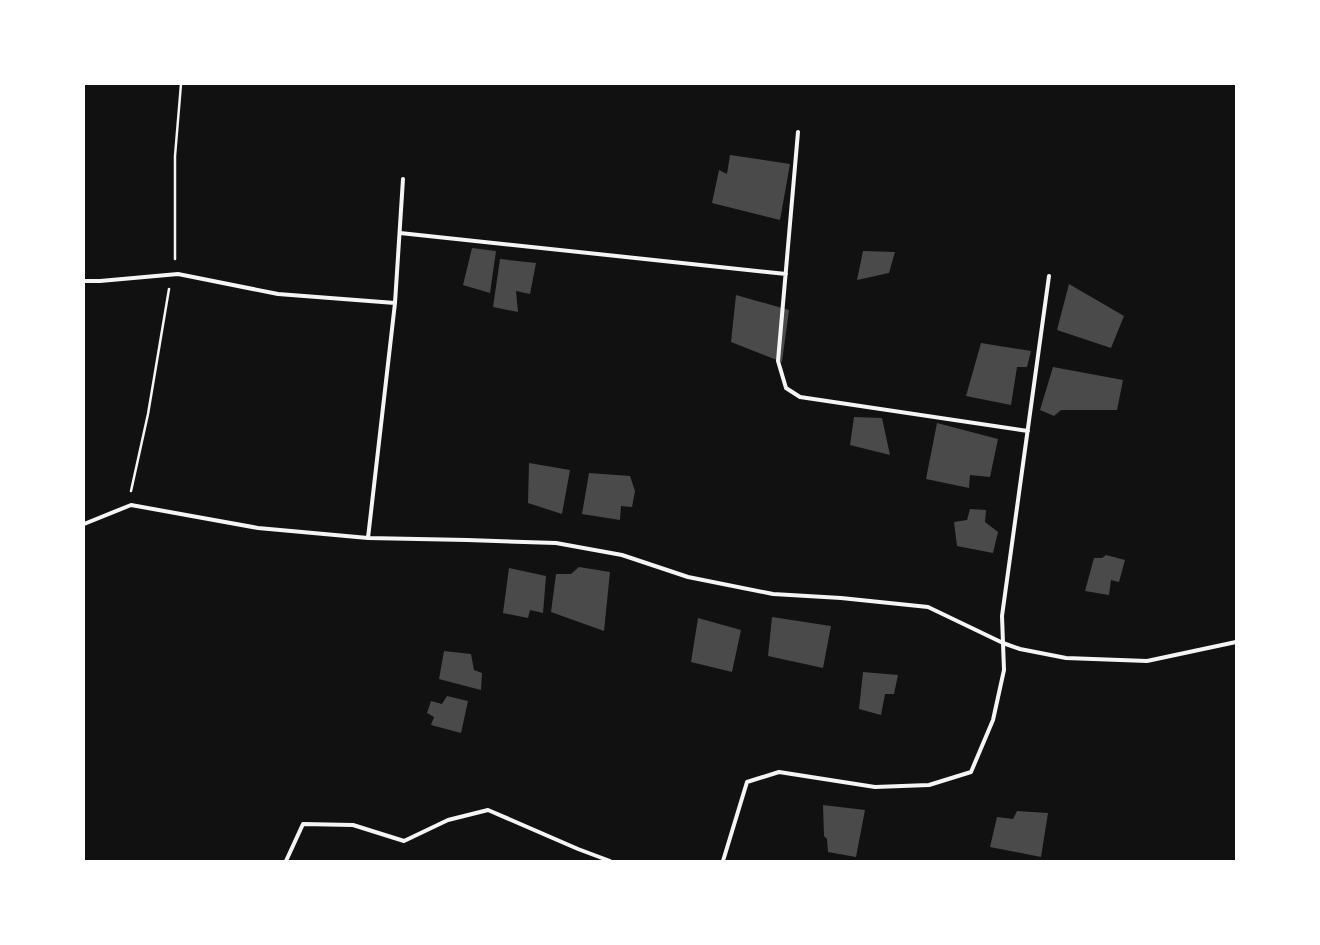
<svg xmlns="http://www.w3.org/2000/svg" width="1320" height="945" font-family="'Source Sans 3',sans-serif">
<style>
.building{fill:#4a4a4a}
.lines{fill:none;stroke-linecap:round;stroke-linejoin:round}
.path{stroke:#f5f5f5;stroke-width:2.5}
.minor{stroke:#f5f5f5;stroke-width:4}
</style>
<rect width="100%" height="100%" fill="#111"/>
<path class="building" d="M 730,155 L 790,164 L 780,220 L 712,203 L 719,170 L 727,174 Z
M 472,248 L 496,251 L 490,293 L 463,285 Z
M 863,251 L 895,252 L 889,273 L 857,280 Z
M 500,259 L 536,263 L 530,294 L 516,291 L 518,312 L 493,307 Z
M 1069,284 L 1124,316 L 1111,348 L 1057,330 Z
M 736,295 L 789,310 L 782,362 L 731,342 Z
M 981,343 L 1031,351 L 1027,367 L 1017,367 L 1011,405 L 966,396 Z
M 1053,367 L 1123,380 L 1117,410 L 1061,410 L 1054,416 L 1040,410 Z
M 854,417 L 882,418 L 890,455 L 850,445 Z
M 937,423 L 998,439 L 990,477 L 970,475 L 969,488 L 926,479 Z
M 529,463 L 570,470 L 562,514 L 528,503 Z
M 589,473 L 630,476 L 635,491 L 632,507 L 621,506 L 620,520 L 582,514 Z
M 970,509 L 986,510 L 985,522 L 998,532 L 993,553 L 957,546 L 954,522 L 967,520 Z
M 1106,555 L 1125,560 L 1119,582 L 1111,580 L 1109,595 L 1085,591 L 1094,558 L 1102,558 Z
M 579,567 L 610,572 L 604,631 L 551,612 L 556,574 L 571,574 Z
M 509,568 L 546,576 L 543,613 L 530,610 L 528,618 L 503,613 Z
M 772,617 L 831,626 L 823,668 L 768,656 Z
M 698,618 L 741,630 L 732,672 L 691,662 Z
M 444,651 L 471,654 L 474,670 L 482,673 L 481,690 L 439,679 Z
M 863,672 L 898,675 L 894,694 L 885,694 L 881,715 L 859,709 Z
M 447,696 L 468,701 L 461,733 L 431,725 L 434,717 L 427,713 L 431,701 L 442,704 Z
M 823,805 L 865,810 L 856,857 L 828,852 L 827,839 L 824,836 Z
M 1017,811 L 1048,813 L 1041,857 L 990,847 L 997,817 L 1013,819 Z"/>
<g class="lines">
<path class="path" d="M 175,259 L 175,156 L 181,84
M 131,491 L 148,414 L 169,289"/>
<path class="minor" d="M 798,132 L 778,361 L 786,388 L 800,397 L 1028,431
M 400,233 L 786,274
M 84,281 L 100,281 L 178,274 L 278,294 L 395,303 L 403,179
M 84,524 L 131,505 L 258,528 L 368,538 L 467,540 L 556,543 L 622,555 L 688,577 L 773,594 L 841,598 L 928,607 L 1003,643 L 1020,649 L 1066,658 L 1147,661 L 1236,642
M 368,538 L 395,303
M 286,861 L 303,824 L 353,825 L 404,841 L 448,820 L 488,810 L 578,849 L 610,861
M 723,861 L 747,782 L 779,772 L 875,787 L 929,785 L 971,772 L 993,720 L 1004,670 L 1002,616 L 1049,276"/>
</g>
<rect width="1320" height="945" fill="none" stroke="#ffffff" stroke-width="170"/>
</svg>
